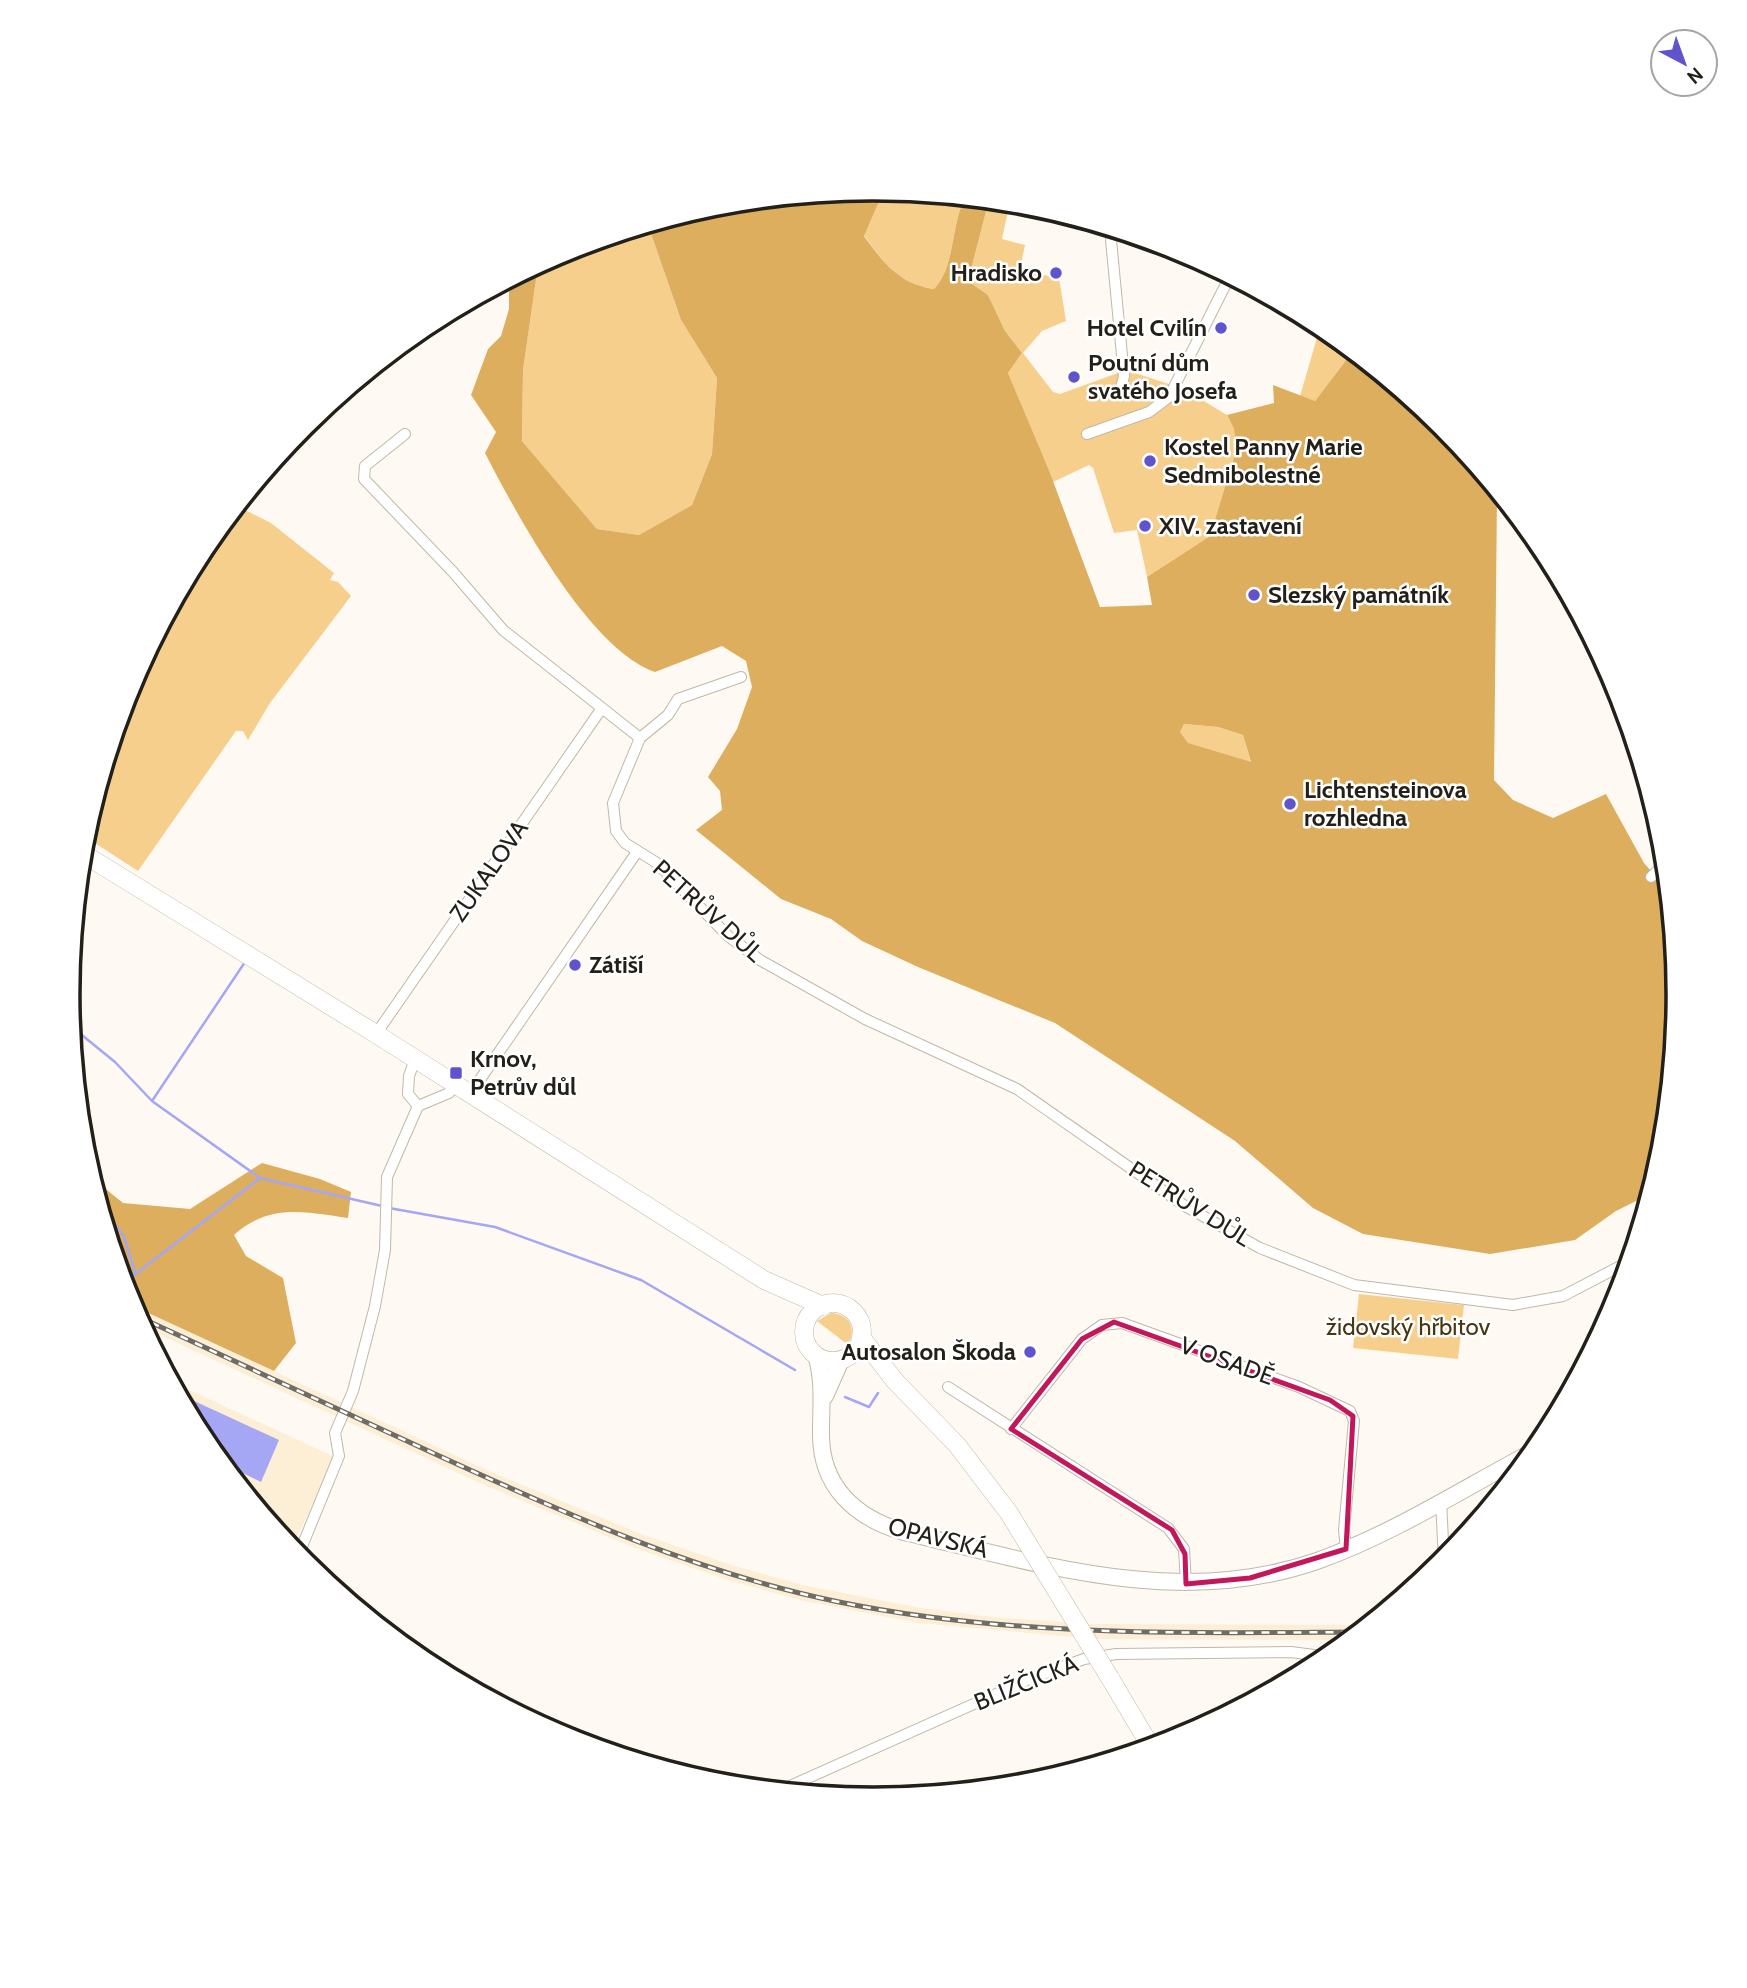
<svg xmlns="http://www.w3.org/2000/svg" width="1747" height="1988" font-family="Cabin,sans-serif">
<style>
.built{fill:#fdeed6}
.green{fill:#f7cf8d}
.forest{fill:#dcae5e;fill-rule:evenodd}
.water{fill:#a5a6f4}
.lines{fill:none;stroke-linecap:round;stroke-linejoin:round}
.stream{stroke:#a5a6f4;stroke-width:2.5}
.minor-casing{stroke:#c2b7a7;stroke-width:12}
.secondary-casing{stroke:#c2b7a7;stroke-width:18}
.primary-casing{stroke:#c2b7a7;stroke-width:19}
.minor{stroke:#fff;stroke-width:10}
.secondary{stroke:#fff;stroke-width:16}
.primary{stroke:#fff;stroke-width:18}
.rail-casing{stroke:#6f6b65;stroke-width:5}
.rail{stroke:#fff;stroke-width:2.5;stroke-dasharray:8;stroke-linecap:butt}
.primary-bridge-casing{stroke:#c2b7a7;stroke-width:19;stroke-linecap:butt}
.primary-bridge{stroke:#fff;stroke-width:18}
.marked{fill:none;stroke:#c2185b;stroke-width:5;stroke-linejoin:round}
.poi-dot{fill:#6054cc;stroke:#fff;stroke-width:2.5}
.labels{text-anchor:middle;stroke-width:5;stroke-linejoin:round;paint-order:stroke}
.poi-label{font-size:24px;font-weight:bold;fill:#231f19;stroke:#fff;text-anchor:start}
.street-label{font-size:24px;fill:#231f19;stroke:#fff}
.park-label{font-size:24px;fill:#483512;stroke:#fff}
.rim{fill:none;stroke:#231f19;stroke-width:3.5}
</style>
<rect width="100%" height="100%" fill="#fefaf3"/>
<path class="built" d="M 131,1305 L 489,1471 L 641,1534 L 732,1565 L 807,1586 L 921,1608 L 991,1617 L 1096,1624 L 1368,1625 L 1349,1640 L 1095,1639 L 919,1623 L 804,1601 L 728,1580 L 635,1548 L 482,1484 L 143,1327 Z
M 172,1382 L 335,1457 L 292,1548 L 204,1441 Z"/>
<path class="green" d="M 884,190 L 965,198 C 950,227 956,264 934,289 C 899,284 883,262 864,235 Z
M 989,200 L 1010,202 L 1002,239 L 1025,245 L 1020,270 L 1059,278 L 1066,321 L 1042,331 L 1023,353 L 1053,392 L 1060,394 L 1126,370 L 1184,389 L 1227,415 L 1234,429 L 1236,451 L 1210,536 L 1147,577 L 1137,530 L 1114,533 L 1093,468 L 1089,465 L 1053,482 L 1008,373 L 1022,353 L 1005,331 L 988,295 L 968,281 Z
M 648,225 L 681,320 L 717,378 L 712,454 L 692,505 L 639,535 L 597,529 L 522,441 L 523,370 L 536,280 L 535,266 L 566,250 Z
M 1321,324 L 1353,351 L 1315,401 L 1300,396 Z
M 237,506 L 271,523 L 334,573 L 330,580 L 338,582 L 351,596 L 270,703 L 248,740 L 243,731 L 236,731 L 138,871 L 84,836 L 130,685 L 204,546 Z
M 1184,724 L 1218,727 L 1243,735 L 1251,763 L 1188,744 L 1180,732 Z
M 1359,1294 L 1464,1305 L 1458,1359 L 1353,1348 Z
M 831,1313 C 850,1314 857,1329 848,1345 L 817,1321 Z"/>
<path class="forest" d="M 874,189 L 884,190 L 864,236 C 883,262 899,284 934,289 C 956,265 950,227 965,198 L 989,200 L 968,281 L 988,295 L 1005,331 L 1022,353 L 1008,373 L 1050,473 L 1100,607 L 1152,605 L 1147,577 L 1210,536 L 1236,451 L 1234,429 L 1227,415 L 1274,403 L 1273,385 L 1315,401 L 1353,351 L 1443,425 L 1502,497 L 1497,497 L 1494,780 L 1513,800 L 1553,818 L 1606,794 L 1644,863 L 1669,891 L 1679,994 L 1663,1151 L 1653,1185 L 1638,1200 L 1616,1211 L 1575,1240 L 1490,1254 L 1363,1234 L 1313,1208 L 1235,1141 L 1055,1023 L 918,967 L 862,941 L 831,919 L 781,899 L 696,830 L 722,810 L 720,791 L 708,777 L 737,729 L 752,687 L 746,661 L 722,646 L 655,672 C 589,649 517,515 485,453 L 496,432 L 471,395 L 488,349 L 501,336 L 509,309 L 509,280 L 535,266 L 536,280 L 523,370 L 522,441 L 597,529 L 639,535 L 692,505 L 712,454 L 717,378 L 681,320 L 648,225 L 717,204 ZM 1184,724 L 1218,727 L 1243,735 L 1251,762 L 1188,743 L 1180,732 Z
M 262,1163 L 320,1179 L 351,1192 L 348,1218 C 304,1212 270,1203 234,1235 L 246,1256 L 283,1278 L 296,1343 L 274,1371 L 131,1305 L 92,1178 L 123,1203 L 190,1209 Z"/>
<path class="water" d="M 179,1394 L 279,1440 L 261,1482 L 222,1463 L 204,1441 Z"/>
<g class="lines">
<path class="stream" d="M 72,1027 L 115,1062 L 152,1101 L 260,1178 L 382,1206
M 152,1101 L 245,962
M 101,1207 L 124,1236 L 135,1272
M 389,1208 L 495,1227 L 641,1280 L 795,1370
M 124,1283 L 260,1178
M 845,1397 L 869,1407 L 878,1393"/>
<g class="minor-casing">
<path id="minor" d="M 1111,240 L 1124,376 L 1121,388
M 405,434 L 365,466 L 364,479 L 453,572 L 503,630 L 640,738 L 613,803 L 616,831 L 625,843 L 657,863 L 728,936 L 760,960 L 865,1019 L 1017,1089 L 1185,1206 L 1260,1248 L 1354,1285 L 1513,1305 L 1563,1296 L 1630,1261
M 1087,434 L 1149,412 L 1169,397 L 1230,276
M 640,738 L 668,715 L 678,699 L 741,677
M 1651,877 L 1666,862
M 376,1034 L 602,708
M 415,1059 L 409,1076 L 408,1094 L 418,1106
M 470,1094 L 637,852
M 948,1387 L 1168,1528 L 1184,1549 L 1186,1584
M 1011,1429 L 1082,1339 L 1102,1325 L 1122,1323 L 1299,1387 L 1350,1411 L 1354,1421 L 1344,1530 L 1346,1549
M 1441,1500 L 1444,1562
M 298,1556 L 339,1456 L 335,1433 L 353,1391 L 375,1306 L 385,1250 L 387,1177 L 418,1106 L 449,1093 L 456,1084
M 781,1790 L 1032,1678 L 1084,1659 L 1116,1654 L 1291,1652 L 1329,1657"/>
</g>
<g class="secondary-casing">
<path id="secondary" d="M 816,1355 C 824,1381 821,1405 821,1432 C 820,1486 855,1518 904,1532 C 1040,1564 1179,1609 1317,1561 C 1393,1534 1464,1488 1536,1450
M 825,1396 L 841,1360"/>
</g>
<g class="primary-casing">
<path id="primary" d="M 82,853 L 376,1034 L 764,1280 L 823,1306
M804 1332a29 29 0 1 1 58 0a29 29 0 1 1-58 0Z
M 861,1337 L 895,1381 L 957,1445 L 1009,1513
M 1110,1678 L 1151,1747"/>
</g>
<use href="#minor" class="minor"/>
<use href="#secondary" class="secondary"/>
<use href="#primary" class="primary"/>
<g class="rail-casing">
<path id="rail" d="M 137,1316 C 236,1362 335,1408 435,1454 C 566,1514 697,1573 839,1602 C 1011,1637 1185,1633 1359,1632"/>
</g>
<use href="#rail" class="rail"/>
<g class="primary-bridge-casing">
<path id="primary-bridge" d="M 1009,1513 L 1110,1678"/>
</g>
<use href="#primary-bridge" class="primary-bridge"/>
</g>
<path class="marked" d="M 1114,1322 L 1330,1400 L 1353,1416 L 1346,1549 L 1250,1578 L 1186,1584 L 1185,1554 L 1172,1530 L 1011,1429 L 1082,1339 Z"/>
<g class="poi-dot">
<circle cx="1056" cy="273" r="7"/>
<circle cx="1221" cy="328" r="7"/>
<circle cx="1074" cy="377" r="7"/>
<circle cx="1150" cy="461" r="7"/>
<circle cx="1145" cy="526" r="7"/>
<circle cx="1254" cy="595" r="7"/>
<circle cx="1290" cy="804" r="7"/>
<circle cx="575" cy="965" r="7"/>
<rect x="449" y="1066" width="14" height="14" rx="3.5"/>
<circle cx="1030" cy="1352" r="7"/>
</g>
<g class="labels">
<g class="poi-label">
<text x="1042" y="281" text-anchor="end">Hradisko</text>
<text x="1207" y="336" text-anchor="end">Hotel Cvilín</text>
<text x="1088" y="371">Poutní dům<tspan x="1088" dy="28">svatého Josefa</tspan></text>
<text x="1164" y="455">Kostel Panny Marie<tspan x="1164" dy="28">Sedmibolestné</tspan></text>
<text x="1159" y="534">XIV. zastavení</text>
<text x="1268" y="603">Slezský památník</text>
<text x="1304" y="798">Lichtensteinova<tspan x="1304" dy="28">rozhledna</tspan></text>
<text x="589" y="973">Zátiší</text>
<text x="470" y="1067">Krnov,<tspan x="470" dy="28">Petrův důl</tspan></text>
<text x="1016" y="1360" text-anchor="end">Autosalon Škoda</text>
</g>
<g class="street-label">
<text transform="translate(489 871) rotate(-55)" y="8">ZUKALOVA</text>
<text transform="translate(708 911) rotate(42)" y="8">PETRŮV DŮL</text>
<text transform="translate(1190 1204) rotate(32)" y="8">PETRŮV DŮL</text>
<text transform="translate(1227 1361) rotate(20)" y="8">V OSADĚ</text>
<text transform="translate(938 1538) rotate(14)" y="8">OPAVSKÁ</text>
<text transform="translate(1026 1683) rotate(-22)" y="8">BLIŽČICKÁ</text>
</g>
<g class="park-label">
<text x="1408" y="1335">židovský hřbitov</text>
</g>
</g>
<path d="M0 0H1747V1988H0ZM80 994a793 793 0 1 1 1586 0a793 793 0 1 1-1586 0Z" fill="#fff" fill-rule="evenodd"/>
<path class="rim" d="M80 994a793 793 0 1 1 1586 0a793 793 0 1 1-1586 0Z"/>
<g transform="translate(1684 63) rotate(139)"><circle r="33" fill="#ffffff" stroke="#a7a5a3" stroke-width="2"/>
<path d="M0-5L12 26L0 18L-12 26Z" fill="#6054cc"/>
<text y="-10" font-size="19" font-weight="bold" text-anchor="middle" fill="#231f19">N</text>
</g>
</svg>
